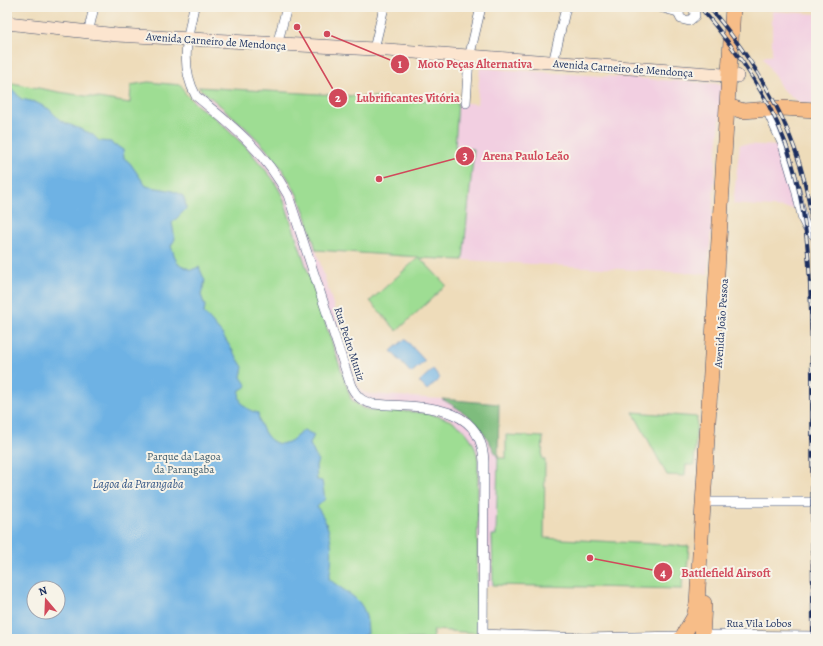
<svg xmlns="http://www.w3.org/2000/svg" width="823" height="646" font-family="Alegreya,serif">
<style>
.built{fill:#f2cfe1}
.green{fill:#9edd93;stroke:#5c8678;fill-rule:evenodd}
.forest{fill:#7ebc7d;stroke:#4c766e}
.water{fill:#6eb2e4;stroke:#4470a1;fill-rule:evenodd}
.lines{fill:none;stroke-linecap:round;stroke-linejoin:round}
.minor-casing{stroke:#3b496c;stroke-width:10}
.secondary-casing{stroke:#3b496c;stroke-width:14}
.primary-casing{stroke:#3b496c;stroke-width:16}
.minor{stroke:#fff;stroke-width:9}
.secondary{stroke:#fce5cf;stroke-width:13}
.primary{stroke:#f7bd88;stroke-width:15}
.rail-casing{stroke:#1b2f5e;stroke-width:4}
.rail{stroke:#f7f3e8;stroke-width:2.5;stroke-dasharray:8;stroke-linecap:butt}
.labels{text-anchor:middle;stroke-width:4;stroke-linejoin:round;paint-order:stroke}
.street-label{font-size:11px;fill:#1b2f5e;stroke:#f7f3e8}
.park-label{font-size:11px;fill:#3c5a6b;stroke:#f7f3e8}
.water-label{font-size:12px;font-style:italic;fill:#345686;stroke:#f7f3e8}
.leader{fill:none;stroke:#d1495b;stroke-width:1.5}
.callout-dot{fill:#d1495b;stroke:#f7f3e8;stroke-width:1.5}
.mark-label{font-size:12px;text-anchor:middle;font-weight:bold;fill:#fff}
.callout-label{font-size:12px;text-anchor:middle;font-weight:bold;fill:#d1495b;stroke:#f7f3e8;stroke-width:4;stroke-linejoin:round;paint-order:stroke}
</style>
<rect width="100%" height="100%" fill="#f7f3e8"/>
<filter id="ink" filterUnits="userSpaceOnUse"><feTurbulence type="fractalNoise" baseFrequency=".025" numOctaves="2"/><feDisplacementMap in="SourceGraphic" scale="8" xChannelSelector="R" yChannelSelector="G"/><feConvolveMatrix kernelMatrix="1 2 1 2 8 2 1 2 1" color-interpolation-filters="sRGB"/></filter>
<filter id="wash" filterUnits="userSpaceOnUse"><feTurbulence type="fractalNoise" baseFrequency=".012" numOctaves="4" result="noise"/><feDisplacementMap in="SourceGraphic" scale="16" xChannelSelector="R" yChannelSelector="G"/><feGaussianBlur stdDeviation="0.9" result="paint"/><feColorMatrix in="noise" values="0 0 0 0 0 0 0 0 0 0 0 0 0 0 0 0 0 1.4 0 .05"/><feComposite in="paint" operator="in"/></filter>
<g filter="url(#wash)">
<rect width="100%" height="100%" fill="#eedcba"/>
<path class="built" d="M 772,11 L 816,14 L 816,104 L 800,103 L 782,89 L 763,57 L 772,55 Z
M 480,68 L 724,84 L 716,158 L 708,274 L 463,260 L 474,150 L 455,148 L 458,102 L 477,104 Z
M 202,91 L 264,144 L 281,167 L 302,205 L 359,387 L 363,392 L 370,394 L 442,399 L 465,412 L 484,430 L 498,458 L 496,535 L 492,535 L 493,585 L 477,586 L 478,460 L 477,453 L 466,432 L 450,419 L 371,410 L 362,408 L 351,399 L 282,195 L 273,179 L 248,149 L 229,131 L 192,100 Z
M 740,144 L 779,146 L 798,209 L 733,204 Z"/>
<path class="green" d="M 7,82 L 59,92 L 130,103 L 131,85 L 148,82 L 181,85 L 185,93 L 199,107 L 214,117 L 248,149 L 273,179 L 282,195 L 351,399 L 362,408 L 371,410 C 412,412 470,407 478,460 L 477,633 L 434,630 L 432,639 L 7,639 ZM 34,588 L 58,588 L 58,612 L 34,612 Z
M 198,87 L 458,102 L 455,148 L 474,149 L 463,260 L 420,258 L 446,285 L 397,331 L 370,301 L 419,257 L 316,250 C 312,235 308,220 302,206 C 282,155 239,121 198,87 Z
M 633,412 L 697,417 L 694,465 L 686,465 L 685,476 L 667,475 Z
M 506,435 L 543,437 L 542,459 L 545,460 L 544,538 L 689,546 L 687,571 L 683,574 L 682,589 L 493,585 L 492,535 L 496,535 L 498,458 L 506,458 Z"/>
<path class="forest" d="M 442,399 L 499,404 L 498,458 C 481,425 474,417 442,399 Z"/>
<path class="water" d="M 7,88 L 14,91 L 21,99 L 35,102 L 49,109 L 61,121 L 92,134 L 99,141 L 111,142 L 114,146 L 117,146 L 123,150 L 124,158 L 130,163 L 146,186 C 157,189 175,189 183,196 C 185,199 186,205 186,209 L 172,223 L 175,239 L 171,246 L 177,263 L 191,270 L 199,267 L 205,281 L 201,295 L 205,306 L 204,313 L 222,334 L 243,367 L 241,377 L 247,386 L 240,390 C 237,403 246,410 258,413 C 260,429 272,453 292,440 C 296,437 300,433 304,430 L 314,435 L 310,444 L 318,461 L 316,466 L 317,480 L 322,481 L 325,499 L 317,507 C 333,529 334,553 329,579 C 354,599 367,598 368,634 L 356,639 L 7,639 ZM 34,588 L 58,588 L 58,612 L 34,612 Z
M 405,339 L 425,361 L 411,373 L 391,351 Z
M 433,369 L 440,378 L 427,390 L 419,382 Z"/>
</g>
<g filter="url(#ink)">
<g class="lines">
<g class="minor-casing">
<path id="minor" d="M 194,7 C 187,38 180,67 196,96 C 234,127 264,151 288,195 L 351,386 C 357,397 361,401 373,404 C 417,408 482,400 484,462 L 483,639
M 659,7 L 678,12
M 680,7 L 679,15 L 681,19 L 689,21 L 695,16 L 694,7
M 88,33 L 94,7
M 277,45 L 287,7
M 374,49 L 384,7
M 553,63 L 566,7
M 466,103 L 469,58 L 481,7
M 767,110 L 783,145 L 796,189 L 803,220 L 807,228 L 816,237
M 703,502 L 816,502
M 483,634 L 584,638 L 683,636
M 703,635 L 816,636"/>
</g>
<g class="secondary-casing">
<path id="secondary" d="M 7,23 L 117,35 L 374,49 L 737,76"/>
</g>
<g class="primary-casing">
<path id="primary" d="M 727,106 L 743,111 L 782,108 L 816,110
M 681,639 L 694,617 L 697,604 L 733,7
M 702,639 L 704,603"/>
</g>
<use href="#minor" class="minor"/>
<use href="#secondary" class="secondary"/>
<use href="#primary" class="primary"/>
<g class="rail-casing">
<path id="rail" d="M 700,7 C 739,53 775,104 792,163 C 812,231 811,304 812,374 C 813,462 812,551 813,639
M 709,7 C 756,62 794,125 808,197 C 814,228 815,260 816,291"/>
</g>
<use href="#rail" class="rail"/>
</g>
</g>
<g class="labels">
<g class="street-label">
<text transform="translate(216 41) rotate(4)" y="4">Avenida Carneiro de Mendonça</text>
<text transform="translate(623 68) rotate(4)" y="4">Avenida Carneiro de Mendonça</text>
<text transform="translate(721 323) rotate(-86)" y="4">Avenida João Pessoa</text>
<text transform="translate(350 344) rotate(72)" y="4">Rua Pedro Muniz</text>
<text x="759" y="627">Rua Vila Lobos</text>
</g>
<g class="park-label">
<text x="184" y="460">Parque da Lagoa<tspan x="184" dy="13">da Parangaba</tspan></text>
</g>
<g class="water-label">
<text x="138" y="488">Lagoa da Parangaba</text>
</g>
</g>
<path class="leader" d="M327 34L400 64M297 27L338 98M379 179L465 156M590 558L663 572"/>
<g class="callout-dot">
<circle cx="327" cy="34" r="4"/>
<circle cx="297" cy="27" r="4"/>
<circle cx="379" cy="179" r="4"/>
<circle cx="590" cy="558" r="4"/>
<circle cx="400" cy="64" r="10"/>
<circle cx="338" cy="98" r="10"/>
<circle cx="465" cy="156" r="10"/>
<circle cx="663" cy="572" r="10"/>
</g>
<g class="mark-label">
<text x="400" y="68">1</text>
<text x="338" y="102">2</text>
<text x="465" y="160">3</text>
<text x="663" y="577">4</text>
</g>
<g class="callout-label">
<text x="475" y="68">Moto Peças Alternativa</text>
<text x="408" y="102">Lubrificantes Vitória</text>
<text x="526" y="160">Arena Paulo Leão</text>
<text x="726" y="577">Battlefield Airsoft</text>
</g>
<rect width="823" height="646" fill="none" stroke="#f7f3e8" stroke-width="24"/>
<g transform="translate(46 600) rotate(341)"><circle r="19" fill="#f7f3e8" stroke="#9fa5b1"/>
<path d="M0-3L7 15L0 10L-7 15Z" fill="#d1495b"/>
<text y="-6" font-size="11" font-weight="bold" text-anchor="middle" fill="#1b2f5e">N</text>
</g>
</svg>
